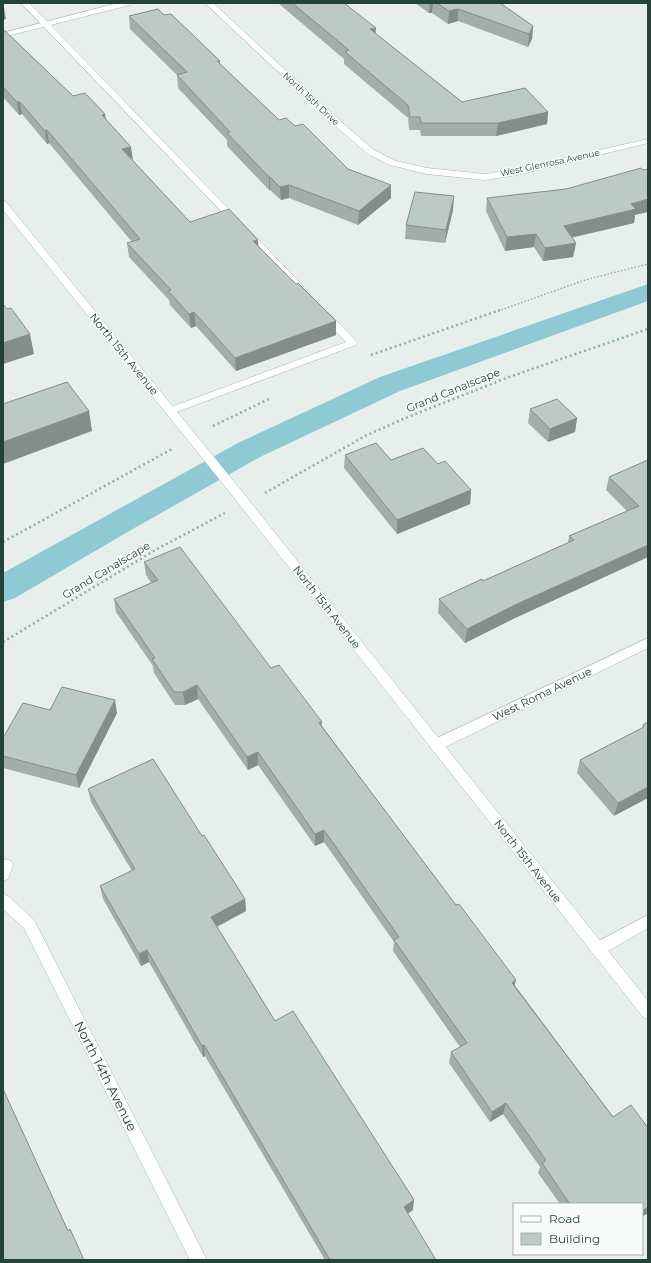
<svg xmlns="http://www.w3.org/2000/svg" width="651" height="1263" font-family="Montserrat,sans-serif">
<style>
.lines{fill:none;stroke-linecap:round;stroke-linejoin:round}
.canal{fill:#8ec9d4;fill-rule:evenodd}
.service-casing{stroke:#a8b8b2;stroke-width:1}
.minor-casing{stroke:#a8b8b2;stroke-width:1}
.tertiary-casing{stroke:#a8b8b2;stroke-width:1}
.path-far1{stroke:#86b3a5;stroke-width:1.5;stroke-dasharray:1.5 2;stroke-linecap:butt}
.path{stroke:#86b3a5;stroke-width:2.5;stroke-dasharray:2 3;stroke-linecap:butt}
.service{fill:#fff;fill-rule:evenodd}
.minor{fill:#fff;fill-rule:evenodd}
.tertiary{fill:#fff;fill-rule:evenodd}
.wall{fill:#a1aea9}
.shaded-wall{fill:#838d89}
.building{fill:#bbcac4;stroke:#838d89}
.labels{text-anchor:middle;stroke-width:3;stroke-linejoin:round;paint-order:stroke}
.far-street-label{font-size:9px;fill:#24423a;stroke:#f7fbf9}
.street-label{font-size:11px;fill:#24423a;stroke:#f7fbf9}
.near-street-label{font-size:13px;fill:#24423a;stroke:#f7fbf9}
</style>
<rect width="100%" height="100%" fill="#e6efeb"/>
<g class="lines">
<path class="canal" d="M 648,284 L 648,301 L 400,391 L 260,457 L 131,530 L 15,598 L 3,602 L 3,573 L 238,443 L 380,377 Z"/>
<g class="service-casing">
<path id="service" d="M 21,3 L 29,3 L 308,291 L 310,293 L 308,295 L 302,295 Z
M 326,312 L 329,313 L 356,341 L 358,343 L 356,345 L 174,413 L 170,414 L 165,411 L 166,409 L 346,342 L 321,315 Z
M 648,915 L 648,928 L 603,954 L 598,956 L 593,954 L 591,949 L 593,944 Z"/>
</g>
<g class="minor-casing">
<path id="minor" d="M 118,3 L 131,3 L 130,5 L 3,37 L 3,33 Z
M 205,3 L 213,3 L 347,127 L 374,150 L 396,161 L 427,168 L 485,174 L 517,169 L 648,139 L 648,143 L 517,175 L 485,180 L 427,174 L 390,165 L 368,154 L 341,131 Z
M 648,638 L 648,648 L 441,749 L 436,750 L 431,749 L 430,745 L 431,741 Z
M 6,859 L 11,861 L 13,865 L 8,879 L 3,881 L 3,860 Z
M 3,894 L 8,896 L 34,920 L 207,1260 L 190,1260 L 24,928 L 3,909 Z"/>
</g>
<g class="tertiary-casing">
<path id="tertiary" d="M 3,201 L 6,202 L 240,489 L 648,1001 L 648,1019 L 643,1017 L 232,495 L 3,210 Z"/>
</g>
<path class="path-far1" d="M 498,311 L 585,280 L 648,264"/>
<path class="path" d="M 371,355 L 500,310
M 213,426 L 269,399
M 265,493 L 365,436 L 403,419 L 509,377 L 648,329
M 3,542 L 172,449
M 3,642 L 157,549 L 225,513"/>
<use href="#service" class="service"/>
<use href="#minor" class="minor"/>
<use href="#tertiary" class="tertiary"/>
</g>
<path class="wall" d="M 278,3 L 344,3 L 376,34 L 462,102 L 548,112 L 547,124 L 496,136 L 421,136 L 420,130 L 409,130 L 408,118 L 344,64 L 344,59 Z
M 415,3 L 500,3 L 533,26 L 532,39 L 528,47 L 458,21 L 448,24 L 432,13 L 429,13 Z
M 164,15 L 220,61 L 220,64 L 279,120 L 295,126 L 348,169 L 391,198 L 358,225 L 289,198 L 281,200 L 270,190 L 269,190 L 227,146 L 227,140 L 178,88 L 177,75 L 130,29 L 129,16 Z
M 3,29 L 73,96 L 106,120 L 132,160 L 190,222 L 258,247 L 336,335 L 236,371 L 196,326 L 191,328 L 170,305 L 169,300 L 129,257 L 127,243 L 132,242 L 49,143 L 47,144 L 22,114 L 19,115 L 3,97 Z
M 487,198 L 635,215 L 634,223 L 572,237 L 576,243 L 573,257 L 543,261 L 534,247 L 505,251 L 486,211 Z
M 453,210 L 445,243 L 405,239 L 406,225 Z
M 530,409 L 577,418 L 575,432 L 548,442 L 528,423 Z
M 345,455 L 391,460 L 438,464 L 471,490 L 470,504 L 397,534 L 344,468 Z
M 648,460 L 648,557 L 515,618 L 465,643 L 438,613 L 439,599 L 483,581 L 568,543 L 569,536 L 627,511 L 606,490 L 609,477 Z
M 144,562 L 271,668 L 322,722 L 322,726 L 613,1117 L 648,1128 L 648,1213 L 642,1217 L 642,1204 L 560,1204 L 538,1173 L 540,1167 L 503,1114 L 490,1122 L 449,1063 L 451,1052 L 460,1047 L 393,951 L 394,942 L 324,842 L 315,846 L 258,765 L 248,770 L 198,699 L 185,705 L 175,705 L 154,673 L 153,666 L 116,612 L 114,599 L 151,583 L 146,575 Z
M 50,710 L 117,713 L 79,788 L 3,768 L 3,738 Z
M 648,722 L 614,816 L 577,773 L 580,760 L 642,728 L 643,725 Z
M 88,789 L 202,836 L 245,899 L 246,911 L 217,927 L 275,1021 L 413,1210 L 407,1214 L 436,1260 L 325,1260 L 205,1056 L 203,1057 L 149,962 L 141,966 L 103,899 L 100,886 L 132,871 L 91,802 Z"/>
<path class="shaded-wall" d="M 430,3 L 433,3 L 432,13 L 429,13 Z
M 3,7 L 4,7 L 6,19 L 3,20 Z
M 458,9 L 458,21 L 448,24 L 449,11 Z
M 533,26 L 532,39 L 528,47 L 529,34 Z
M 376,28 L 375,40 L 370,29 Z
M 17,102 L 20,102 L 22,114 L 19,115 Z
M 548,112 L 547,124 L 496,136 L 498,123 Z
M 105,114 L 107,127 L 102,115 Z
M 47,130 L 49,143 L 47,144 L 45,131 Z
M 131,147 L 133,160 L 122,149 Z
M 269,177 L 270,177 L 270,190 L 269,190 Z
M 289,185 L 289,198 L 281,200 L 280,187 Z
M 391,185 L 391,198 L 358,225 L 359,211 Z
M 454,196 L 453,210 L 445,243 L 446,230 Z
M 648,199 L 648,212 L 635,215 L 634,223 L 562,240 L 564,226 L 631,204 Z
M 536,234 L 534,247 L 505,251 L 507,237 Z
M 258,240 L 259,253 L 253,241 Z
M 576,243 L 573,257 L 543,261 L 545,248 Z
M 194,312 L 196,326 L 191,328 L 189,314 Z
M 336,321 L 336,335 L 236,371 L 235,358 Z
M 30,334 L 34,354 L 3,364 L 3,343 Z
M 89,411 L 92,431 L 3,464 L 3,442 Z
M 577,418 L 575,432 L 548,442 L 550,429 Z
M 471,490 L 470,504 L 397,534 L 397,520 Z
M 648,545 L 648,557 L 515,618 L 465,643 L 467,629 L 517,604 Z
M 197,685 L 198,699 L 185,705 L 183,692 Z
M 115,700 L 117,713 L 79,788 L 76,775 Z
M 258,752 L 258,765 L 248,770 L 247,757 Z
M 648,787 L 648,798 L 614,816 L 618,803 Z
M 324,830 L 324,842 L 315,846 L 315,834 Z
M 245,899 L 246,911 L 212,929 L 211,917 Z
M 147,950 L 149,962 L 141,966 L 139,954 Z
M 516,980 L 513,992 L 512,983 Z
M 204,1045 L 205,1056 L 203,1057 L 202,1046 Z
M 506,1103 L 503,1114 L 490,1122 L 492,1112 Z
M 414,1200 L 413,1210 L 402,1217 L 404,1207 Z
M 648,1207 L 648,1213 L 642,1217 L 642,1211 Z"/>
<path class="building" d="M 292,3 L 344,3 L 376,28 L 370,29 L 462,102 L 525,88 L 548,112 L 498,123 L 421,123 L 420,117 L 410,117 L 408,105 L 345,52 L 349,50 Z
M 437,3 L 500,3 L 533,26 L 529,34 L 458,9 L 449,11 Z
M 158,9 L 164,15 L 171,14 L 220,61 L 217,61 L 279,120 L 286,118 L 295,126 L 303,124 L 348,169 L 391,185 L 359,211 L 289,185 L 280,187 L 270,177 L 269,177 L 227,133 L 230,132 L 177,75 L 187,72 L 129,16 Z
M 3,29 L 73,96 L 85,93 L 105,114 L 102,115 L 131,147 L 122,149 L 190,222 L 229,209 L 258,240 L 253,241 L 296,284 L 298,283 L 336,321 L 235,358 L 194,312 L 189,314 L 168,291 L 171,290 L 127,243 L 140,239 L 47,130 L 45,131 L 20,102 L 17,102 L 3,87 Z
M 641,168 L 643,170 L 648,169 L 648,199 L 631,204 L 636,209 L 564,226 L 576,243 L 545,248 L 536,234 L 507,237 L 487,198 L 566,189 Z
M 415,192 L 454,196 L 446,230 L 406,225 Z
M 3,304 L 7,309 L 11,308 L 30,334 L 3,343 Z
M 67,382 L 89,411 L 3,442 L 3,404 Z
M 557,399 L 577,418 L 550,429 L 530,409 Z
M 376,443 L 391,460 L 423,448 L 438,464 L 445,461 L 471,490 L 397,520 L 345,455 Z
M 648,460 L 648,545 L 517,604 L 467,629 L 439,599 L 482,579 L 483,581 L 574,540 L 569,536 L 639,506 L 609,477 Z
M 180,547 L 271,668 L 279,665 L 322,722 L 319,723 L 456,905 L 459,904 L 516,980 L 512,983 L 613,1117 L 631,1105 L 648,1128 L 648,1207 L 642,1211 L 642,1204 L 570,1204 L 542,1163 L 546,1160 L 506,1103 L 492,1112 L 451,1052 L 467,1043 L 394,940 L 399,937 L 324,830 L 315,834 L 258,752 L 247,757 L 197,685 L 183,692 L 174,692 L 152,659 L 155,658 L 114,599 L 158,580 L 144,562 Z
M 62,687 L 115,700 L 76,775 L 3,756 L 3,738 L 23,703 L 50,710 Z
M 648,722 L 648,787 L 618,803 L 580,760 L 644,727 L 643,725 Z
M 153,759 L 202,836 L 204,835 L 245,899 L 211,917 L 275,1021 L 293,1011 L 414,1200 L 404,1207 L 436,1260 L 330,1260 L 204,1045 L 202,1046 L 147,950 L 139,954 L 100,886 L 135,869 L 88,789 Z
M 3,1089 L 68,1231 L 70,1229 L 84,1260 L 3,1260 Z"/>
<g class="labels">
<g class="far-street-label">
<text transform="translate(311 99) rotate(43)" y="3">North 15th Drive</text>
<text transform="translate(550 163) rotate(-12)" y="3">West Glenrosa Avenue</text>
</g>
<g class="street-label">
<text transform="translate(124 354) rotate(51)" y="4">North 15th Avenue</text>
<text transform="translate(453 390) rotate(-22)" y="4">Grand Canalscape</text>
<text transform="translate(106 570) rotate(-31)" y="4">Grand Canalscape</text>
<text transform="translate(327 607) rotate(52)" y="4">North 15th Avenue</text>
<text transform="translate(542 694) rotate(-26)" y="4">West Roma Avenue</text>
<text transform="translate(528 861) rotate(52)" y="4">North 15th Avenue</text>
</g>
<g class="near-street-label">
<text transform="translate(106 1076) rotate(63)" y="5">North 14th Avenue</text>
</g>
</g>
<rect width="651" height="1263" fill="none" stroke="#24423a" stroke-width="8"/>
<rect x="513" y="1203" width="130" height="52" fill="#f7fbf9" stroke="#a3b1ad"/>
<rect x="521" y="1216" width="20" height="6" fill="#ffffff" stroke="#a3b1ad"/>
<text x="549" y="1223" font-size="12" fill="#24423a">Road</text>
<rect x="521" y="1233" width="20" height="12" fill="#bbcac4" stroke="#a3b1ad"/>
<text x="549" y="1243" font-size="12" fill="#24423a">Building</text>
</svg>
